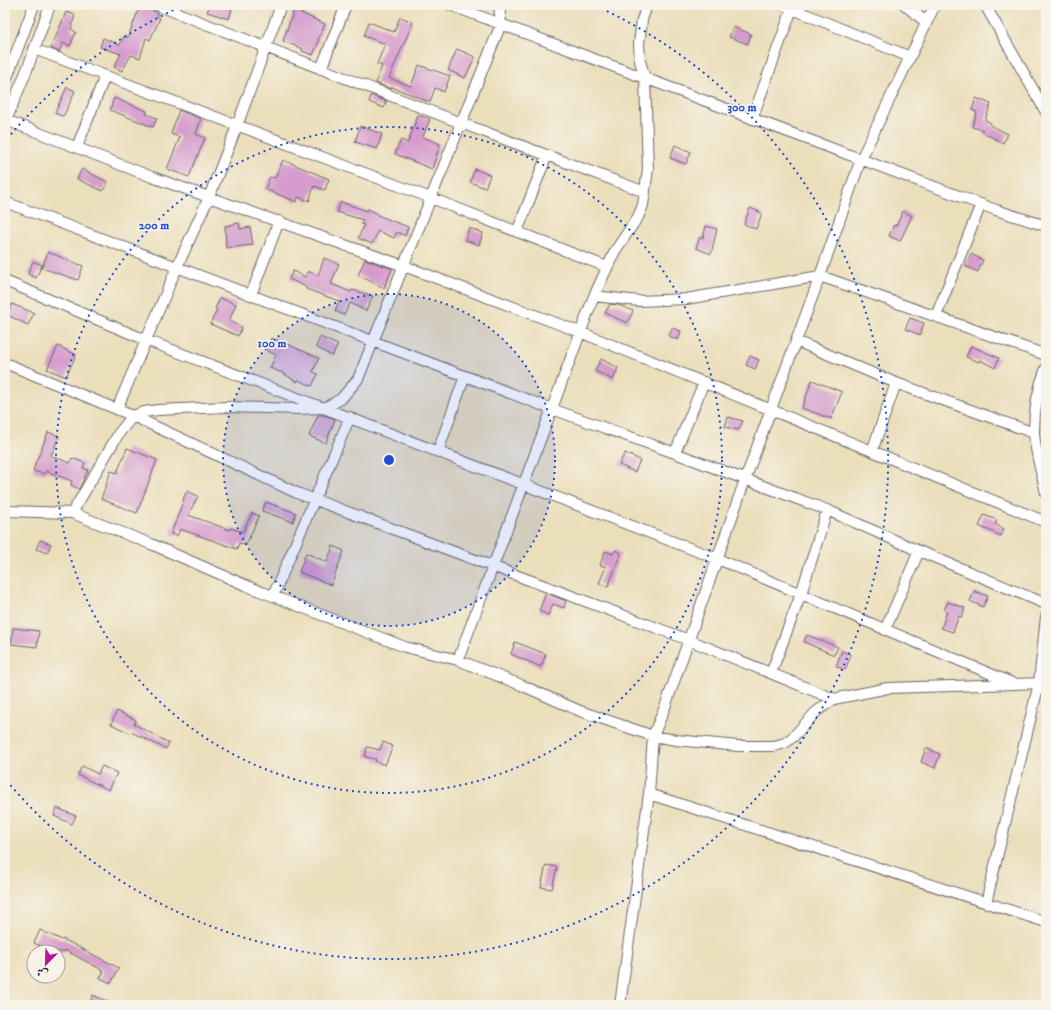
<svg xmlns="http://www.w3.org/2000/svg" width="1051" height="1010" font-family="'IM FELL DW Pica',Amiri,serif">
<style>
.building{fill:#d59bcd}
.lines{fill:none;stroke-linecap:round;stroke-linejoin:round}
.street-casing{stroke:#686468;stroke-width:12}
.street{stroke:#fff;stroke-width:10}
.ring{fill:none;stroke:#1d4ed8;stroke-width:2;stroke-dasharray:2 4}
.centre{fill:#1d4ed8;stroke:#f7f3e8;stroke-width:2}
.ring-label{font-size:12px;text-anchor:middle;font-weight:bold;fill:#1d4ed8;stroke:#f7f3e8;stroke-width:3.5;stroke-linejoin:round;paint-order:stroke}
</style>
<rect width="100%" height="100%" fill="#f7f3e8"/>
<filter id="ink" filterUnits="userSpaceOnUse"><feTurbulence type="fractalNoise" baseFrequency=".025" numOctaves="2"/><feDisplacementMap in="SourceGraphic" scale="8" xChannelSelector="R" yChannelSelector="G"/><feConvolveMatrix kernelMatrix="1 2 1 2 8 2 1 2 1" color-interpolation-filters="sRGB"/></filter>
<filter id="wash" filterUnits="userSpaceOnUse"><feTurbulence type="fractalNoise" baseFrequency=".012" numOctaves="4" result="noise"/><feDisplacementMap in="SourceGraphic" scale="16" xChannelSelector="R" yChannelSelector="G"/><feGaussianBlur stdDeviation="0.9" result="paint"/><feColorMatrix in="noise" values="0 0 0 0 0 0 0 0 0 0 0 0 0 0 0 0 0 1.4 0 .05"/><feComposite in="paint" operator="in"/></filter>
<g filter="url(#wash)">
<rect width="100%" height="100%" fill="#ebdebb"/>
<g id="blocks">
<path class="building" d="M 210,5 L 233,5 L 229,19 L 207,12 Z
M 140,6 L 158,13 L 157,16 L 160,18 L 150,40 L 146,38 L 140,58 L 131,55 L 122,71 L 114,67 L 121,54 L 100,47 L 103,38 L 120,45 L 124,36 L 128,37 Z
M 294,10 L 325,24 L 318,40 L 319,41 L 313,55 L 302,51 L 303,49 L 283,41 Z
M 66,12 L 75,15 L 71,29 L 76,32 L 70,46 L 63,43 L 59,52 L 51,48 Z
M 400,17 L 413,22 L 389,78 L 411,86 L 419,65 L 450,76 L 444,92 L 435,88 L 430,102 L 392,87 L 391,89 L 376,83 L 382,66 L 377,64 L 385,44 L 364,36 L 369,22 L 394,32 Z
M 733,27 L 751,34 L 748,44 L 729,37 Z
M 457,49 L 475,57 L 465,78 L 448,70 Z
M 67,87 L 75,91 L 64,115 L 62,116 L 55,113 Z
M 371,95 L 386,101 L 384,108 L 369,102 Z
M 114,98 L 147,111 L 146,114 L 157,118 L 153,127 L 110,110 Z
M 976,98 L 991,104 L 985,120 L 991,123 L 990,125 L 1008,134 L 1003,143 L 982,132 L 983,130 L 972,127 L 977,112 L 972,110 Z
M 179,110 L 201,119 L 196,134 L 205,138 L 189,177 L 167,169 L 180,137 L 171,134 Z
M 418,115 L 430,119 L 423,137 L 440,144 L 432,169 L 395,154 L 401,140 L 408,143 Z
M 360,126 L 382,134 L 377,149 L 355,142 Z
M 675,145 L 691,152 L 686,164 L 670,158 Z
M 283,160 L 329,179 L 325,190 L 314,186 L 309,201 L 298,197 L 297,202 L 265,189 L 270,177 L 275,178 Z
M 82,169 L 108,182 L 103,191 L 77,179 Z
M 475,169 L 490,175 L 485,188 L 470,182 Z
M 341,202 L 367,211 L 368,209 L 378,214 L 377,215 L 408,227 L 405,236 L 397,232 L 394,238 L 378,231 L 372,244 L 358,238 L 364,225 L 361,224 L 363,220 L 337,212 Z
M 750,208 L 762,213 L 756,229 L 744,224 Z
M 903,211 L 912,216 L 900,241 L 889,236 L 894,225 L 896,226 Z
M 239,223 L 240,229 L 250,227 L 253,245 L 226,248 L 225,226 Z
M 706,226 L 717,229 L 711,254 L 696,248 L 700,237 L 703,238 Z
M 469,228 L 483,233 L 479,245 L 465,240 Z
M 48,252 L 83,266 L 78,280 L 42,268 Z
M 971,254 L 983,260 L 978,272 L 965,266 Z
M 324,258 L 339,264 L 331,284 L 351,292 L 352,290 L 373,296 L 366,311 L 350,303 L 344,315 L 335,311 L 339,301 L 306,289 L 306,287 L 289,279 L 293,271 L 305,277 L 308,271 L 318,276 Z
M 365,259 L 392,269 L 384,288 L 358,275 Z
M 33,261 L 42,265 L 36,278 L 28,274 Z
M 220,298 L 236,304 L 229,321 L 242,327 L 238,336 L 210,324 L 217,310 L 215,309 Z
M 12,304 L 34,313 L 28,325 L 7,315 Z
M 610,304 L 619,305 L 633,311 L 627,323 L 605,313 Z
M 910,318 L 924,323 L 920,335 L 905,329 Z
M 672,328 L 681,331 L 678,340 L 669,336 Z
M 320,337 L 338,345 L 332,356 L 316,347 Z
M 271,338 L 287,344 L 319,358 L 313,372 L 318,374 L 312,386 L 298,380 L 297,382 L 283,373 L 270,368 L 276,355 L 266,350 Z
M 58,346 L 76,355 L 66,377 L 47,369 Z
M 971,346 L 999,358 L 995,368 L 980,360 L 979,362 L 966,357 Z
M 750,356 L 759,360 L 755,369 L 746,365 Z
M 601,359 L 618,368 L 613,380 L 595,371 Z
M 812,380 L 842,392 L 831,419 L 802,408 Z
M 318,415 L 323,415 L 335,419 L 326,443 L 309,436 Z
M 728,417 L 743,421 L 738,430 L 725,427 Z
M 48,432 L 59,436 L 51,456 L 70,463 L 72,458 L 85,463 L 83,468 L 88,470 L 79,489 L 71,485 L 72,481 L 46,471 L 45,474 L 33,471 L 37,458 L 38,458 Z
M 127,448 L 157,460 L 137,513 L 101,499 L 111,471 L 117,473 Z
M 625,453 L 640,460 L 635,472 L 619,465 Z
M 187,491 L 198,496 L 188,515 L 230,530 L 231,528 L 243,532 L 252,513 L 259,516 L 246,545 L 239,543 L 237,549 L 180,529 L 177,536 L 171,534 L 184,499 L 183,499 Z
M 266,502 L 296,513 L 293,522 L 262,511 Z
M 984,515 L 997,520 L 995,524 L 1004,529 L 1001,536 L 979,526 Z
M 40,540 L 51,544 L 47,553 L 36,549 Z
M 333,546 L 344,551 L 331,585 L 299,572 L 306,553 L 327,562 Z
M 615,550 L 621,553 L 608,587 L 599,583 L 606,567 L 600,565 L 605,551 L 613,554 Z
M 974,591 L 988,596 L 983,607 L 970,601 Z
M 546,593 L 566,601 L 564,608 L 553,604 L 548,615 L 539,611 Z
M 948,602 L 965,608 L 962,617 L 959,616 L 953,632 L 941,628 L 947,611 L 944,610 Z
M 13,628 L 39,631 L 37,647 L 11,644 Z
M 807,635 L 838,647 L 834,655 L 804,642 Z
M 515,642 L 546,654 L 541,667 L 511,654 Z
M 842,651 L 851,655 L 845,670 L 836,666 Z
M 117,711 L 136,720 L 134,724 L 169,743 L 166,749 L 131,732 L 130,733 L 111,724 Z
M 383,742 L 393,746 L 385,765 L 375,761 L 376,759 L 365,757 L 367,747 L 380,750 Z
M 926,748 L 940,754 L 935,768 L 921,762 Z
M 82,766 L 98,774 L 102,766 L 117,773 L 109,790 L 78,775 Z
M 57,808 L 76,816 L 72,824 L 54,816 Z
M 546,865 L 557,867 L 552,889 L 541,887 Z
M 40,930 L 62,940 L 63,939 L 119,968 L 111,983 L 100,978 L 104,971 L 65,950 L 64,952 L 53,952 L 34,943 Z
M 93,995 L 115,1005 L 89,1005 Z"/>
</g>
</g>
<g filter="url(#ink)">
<use href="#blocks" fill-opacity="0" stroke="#686468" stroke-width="1"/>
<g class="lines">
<g class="street-casing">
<path id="street" d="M 157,5 L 461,123 L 645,192
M 450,5 L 996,210 L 1046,226
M 783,5 L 910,57
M 905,5 L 926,22
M 985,5 L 1046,112
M 34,49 L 431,198 L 607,267
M 321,69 L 346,5
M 5,83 L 34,5
M 752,119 L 792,9
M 6,120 L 152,177 L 404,266 L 580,332 L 1046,522
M 5,123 L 28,67 L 50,5
M 77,147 L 105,76
M 5,202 L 552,409 L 675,453 L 827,510 L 919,551 L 1046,604
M 517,232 L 547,155
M 5,281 L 146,340 L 718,559 L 1010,682
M 251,295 L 279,221
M 594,296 L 639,301 L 686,299 L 820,276 L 1046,355
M 936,316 L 981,204
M 796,341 L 896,383 L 1034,433
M 5,363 L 133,416 L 297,493 L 689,640 L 834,699
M 1046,368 C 1038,388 1034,410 1034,432 C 1035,452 1042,474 1046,493
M 117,409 L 177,267 L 209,197 L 237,126 L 281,5
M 438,451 L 465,376
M 872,451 L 896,383
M 675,453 L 704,382
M 5,511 L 72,513 L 151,544 L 252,588 L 405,647 L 458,660 L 521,685 L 580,711 L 653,736 L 676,740 L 738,746 L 774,746 L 785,743 L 793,737 L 816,712 L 834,699 L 888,688 L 1046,683
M 72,513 L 119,433 L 133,416 L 144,412 L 158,410 L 227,407 L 298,409 L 324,408 L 341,399 L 358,379 L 501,24 L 499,5
M 273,596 L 350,417
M 885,630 L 919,551
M 458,660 L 594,296 L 615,251 L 638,217 L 643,205 L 648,169 L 645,78 L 640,61 L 639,44 L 642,20 L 647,5
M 771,673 L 801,594 L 827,510
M 649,794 L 1046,922
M 986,903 L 1039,683 L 1046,617
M 620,1005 L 649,794 L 653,736 L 665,707 L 745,480 L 820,276 L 861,159 L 935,5"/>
</g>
<use href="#street" class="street"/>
</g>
</g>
<circle cx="389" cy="460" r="166" fill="#1d4ed8" fill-opacity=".12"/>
<g class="ring">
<circle cx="389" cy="460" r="166"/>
<circle cx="389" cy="460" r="333"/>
<path d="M7 139A499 499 0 0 1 182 6M596 6A499 499 0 1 1 7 781"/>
</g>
<circle cx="389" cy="460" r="6" class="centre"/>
<g class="ring-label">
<text x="742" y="111">300 m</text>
<text x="154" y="229">200 m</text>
<text x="272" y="347">100 m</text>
</g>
<rect width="1051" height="1010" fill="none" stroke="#f7f3e8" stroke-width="20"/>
<g transform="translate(46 964) rotate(203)"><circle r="19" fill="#f7f3e8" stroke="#a29fa3"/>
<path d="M0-3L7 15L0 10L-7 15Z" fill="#b5179e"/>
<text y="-6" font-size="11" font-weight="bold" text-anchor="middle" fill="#22223b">ش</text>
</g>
</svg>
